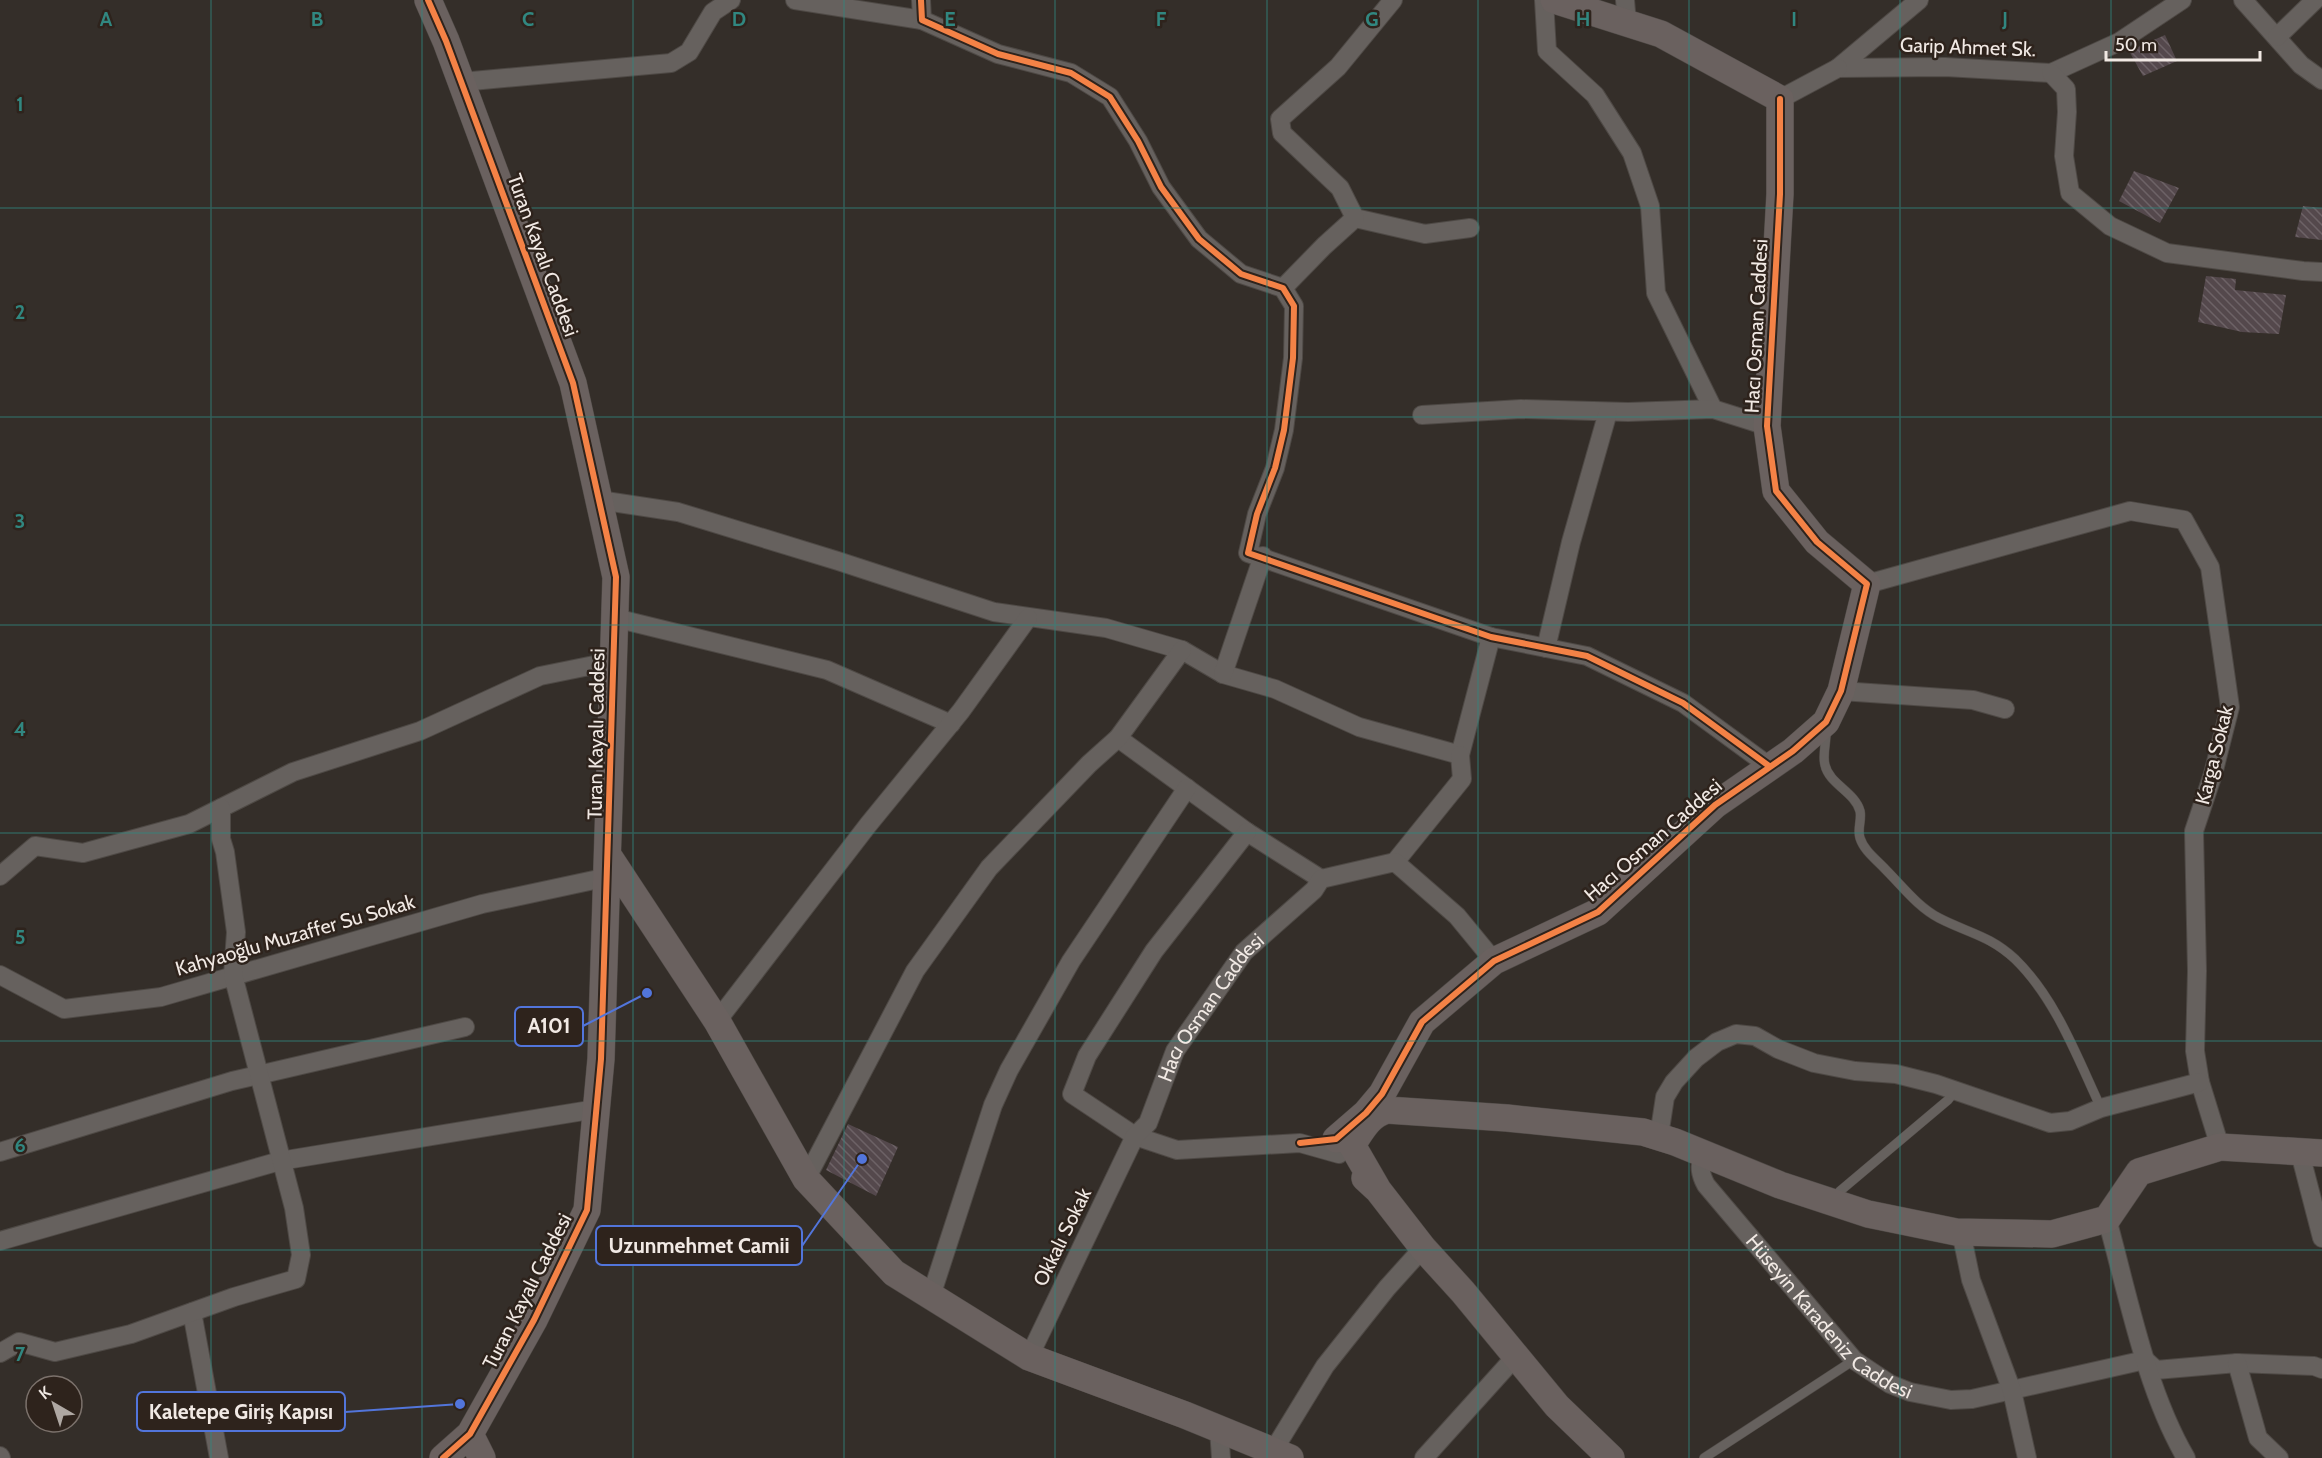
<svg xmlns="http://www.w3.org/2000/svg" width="2322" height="1458" font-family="Cabin,sans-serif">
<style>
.building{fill:url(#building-back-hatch)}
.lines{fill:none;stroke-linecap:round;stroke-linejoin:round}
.lane-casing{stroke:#4e4945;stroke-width:10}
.street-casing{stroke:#4e4945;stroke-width:20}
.secondary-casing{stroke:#4e4945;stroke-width:28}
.lane{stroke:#66615e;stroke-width:9}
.street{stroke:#66615e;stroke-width:18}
.secondary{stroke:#6a615f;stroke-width:27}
.cycleway-casing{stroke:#2e231c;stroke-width:10}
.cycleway{stroke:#f48246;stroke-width:6}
.grid{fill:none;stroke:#318780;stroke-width:1.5;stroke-opacity:0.55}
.labels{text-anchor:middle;stroke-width:5;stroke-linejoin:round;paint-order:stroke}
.street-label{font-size:20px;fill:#f1e9e4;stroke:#2e231c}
.grid-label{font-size:20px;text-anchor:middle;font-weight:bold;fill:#318780;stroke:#2e231c;stroke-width:5;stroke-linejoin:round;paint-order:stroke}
.leader{fill:none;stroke:#5275db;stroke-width:2}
.callout-dot{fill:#5275db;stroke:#2e231c;stroke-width:2}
.callout{fill:#2e231c;stroke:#5275db;stroke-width:2}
.callout-label{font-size:21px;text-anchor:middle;font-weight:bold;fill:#f1e9e4}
</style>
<defs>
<pattern id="building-back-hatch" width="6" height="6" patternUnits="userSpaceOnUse" patternTransform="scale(1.5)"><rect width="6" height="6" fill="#54484c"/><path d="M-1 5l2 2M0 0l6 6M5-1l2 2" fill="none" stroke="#6d6266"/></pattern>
</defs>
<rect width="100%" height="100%" fill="#342e29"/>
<path class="building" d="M 2165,35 L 2177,61 L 2143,76 L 2129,51 Z
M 2134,171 L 2179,188 L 2160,223 L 2119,201 Z
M 2303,206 L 2322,208 L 2322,240 L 2295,237 Z
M 2206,276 L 2236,279 L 2235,290 L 2286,295 L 2279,334 L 2242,332 L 2198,322 Z
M 848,1124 L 898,1147 L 876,1196 L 826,1170 Z"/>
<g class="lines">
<g class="lane-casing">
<path id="lane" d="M 1826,729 C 1827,740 1822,755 1825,765 C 1829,784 1855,792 1860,811 C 1862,820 1857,829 1860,838 C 1864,851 1877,860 1886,870 C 1903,887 1918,907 1939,918 C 1968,933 1989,935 2015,959 C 2056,999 2077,1057 2101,1108
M 1835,1199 L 1840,1191 L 1948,1100 L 1955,1091
M 1704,1458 L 1854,1360"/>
</g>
<g class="street-casing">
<g id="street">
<path d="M 795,0 L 922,20"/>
<path d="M 921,0 L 922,20 L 998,54 L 1071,73 L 1110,97 L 1138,141 L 1161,187 L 1199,239 L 1241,274 L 1283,288 L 1294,306 L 1293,358 L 1284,430 L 1275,468 L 1257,514 L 1248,553 L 1491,637 L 1587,656 L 1683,703 L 1769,766"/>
<path d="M 1393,0 L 1338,67 L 1280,119 L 1282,133 L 1340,188 L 1355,218 L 1425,234 L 1470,228"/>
<path d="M 1544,0 L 1547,51 L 1595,95 L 1632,153 L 1650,206 L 1656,293 L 1713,409"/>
<path d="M 1625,0 L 1627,23"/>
<path d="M 1919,0 L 1838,68 L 1945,67 L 2051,73 L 2119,42 L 2182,0"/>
<path d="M 2243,0 L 2301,65 L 2322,80"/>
<path d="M 2277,37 L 2315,0"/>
<path d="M 2051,73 L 2066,89 L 2067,112 L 2064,156 L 2070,193 L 2110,226 L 2167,253 L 2303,271 L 2322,272"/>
<path d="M 461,82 L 671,63 L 689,52 L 713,12 L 731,0"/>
<path d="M 1780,99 L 1838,68"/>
<path d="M 1283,288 L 1324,246 L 1355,218"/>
<path d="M 1422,415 L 1521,409 L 1628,412 L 1713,409 L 1767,426"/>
<path d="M 599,500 L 678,512 L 838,561 L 994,612 L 1106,628 L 1182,650 L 1223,674 L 1275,689 L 1359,727 L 1460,755 L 1491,637"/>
<path d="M 1867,584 L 2130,511 L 2184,520 L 2210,567 L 2230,707 L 2213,774 L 2194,831 L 2197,971 L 2195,1051 L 2200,1082 L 2220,1147"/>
<path d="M 615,618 L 827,670 L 951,724"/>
<path d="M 1546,648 L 1571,542 L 1608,412"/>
<path d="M 1223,674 L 1263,556"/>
<path d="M 1841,691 L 1973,700 L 2005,709"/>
<path d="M 1118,738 L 1247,832 L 1321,879"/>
<path d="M 1247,832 L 1154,951 L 1087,1056 L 1072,1094 L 1135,1136 L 1177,1150 L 1300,1143 L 1339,1154"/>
<path d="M 1395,862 L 1462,779 L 1460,755"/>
<path d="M 0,876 L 35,846 L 83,853 L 189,824 L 293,772 L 420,731 L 540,676 L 614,661"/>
<path d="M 0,975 L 64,1009 L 161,997 L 482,904 L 608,877"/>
<path d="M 717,1021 L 868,825 L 961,711 L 1028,618"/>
<path d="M 1659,1136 L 1665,1097 L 1674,1082 L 1696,1058 L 1717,1042 L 1736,1034 L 1755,1036 L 1778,1049 L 1814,1063 L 1855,1071 L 1896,1074 L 1936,1084 L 2050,1123 L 2070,1121 L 2101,1108 L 2200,1082"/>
<path d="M 0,1152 L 232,1081 L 465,1027"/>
<path d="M 2300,1153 L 2322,1238"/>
<path id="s1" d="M 1703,1154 C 1699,1166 1700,1174 1706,1185 L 1854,1360 L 1890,1384 L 1910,1392 L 1951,1400 L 1972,1399 L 2145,1360 L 2156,1370 L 2237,1363 L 2314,1366 L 2322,1369"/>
<path d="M 806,1179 L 915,971 L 989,868 L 1089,764 L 1118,738 L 1182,650"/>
<path d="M 2107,1219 C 2128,1295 2146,1390 2186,1458"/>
<path d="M 1961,1232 L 1971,1280 L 2012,1391 L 2027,1458"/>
<path d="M 0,1241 L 280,1161 L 596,1109"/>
<path d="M 931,1296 L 993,1105 L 1009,1070 L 1071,961 L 1187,788"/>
<path d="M 192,1312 L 219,1458"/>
<path d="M 0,1353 L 19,1342 L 55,1352 L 131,1334 L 234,1297 L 296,1279 L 301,1255 L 294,1208 L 233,975 L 236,932 L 225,852 L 221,839 L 221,808"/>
<path id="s2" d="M 1029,1357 L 1135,1136 L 1148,1123 L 1175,1051 L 1244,952 L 1314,890 L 1321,879 L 1395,862 L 1457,916 L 1494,961"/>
<path d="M 2237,1363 L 2258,1438 L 2279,1458"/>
<path d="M 1219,1429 L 1221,1458"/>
<path d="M 1273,1451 L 1325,1366 L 1387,1288 L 1423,1248"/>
<path d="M 0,1456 L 1,1458"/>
<path d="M 1424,1458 L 1516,1356"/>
</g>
</g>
<g class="secondary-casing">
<path id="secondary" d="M 428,0 L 446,41 L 573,383 L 616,577 L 601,1059 L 587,1210 L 534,1320 L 470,1434 L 443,1458
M 609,857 L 717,1021 L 806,1179 L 894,1273 L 1029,1357 L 1185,1415 L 1290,1458
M 1336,1139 L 1366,1113 L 1382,1094 L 1422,1022 L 1494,961 L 1598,912 L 1715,805 L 1793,751 L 1826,722 L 1841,691 L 1867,584 L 1817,542 L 1776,491 L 1767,426 L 1780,194 L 1780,99 L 1661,34 L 1554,0
M 1365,1178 L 1378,1190 L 1423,1248 L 1463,1292 L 1557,1406 L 1611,1458
M 1378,1190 L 1352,1145 C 1362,1130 1369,1115 1387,1110 L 1507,1118 L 1643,1132 L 1675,1142 L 1780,1185 L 1868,1214 L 1956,1232 L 2052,1234 L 2107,1219 L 2139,1172 L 2220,1147 L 2322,1153
M 470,1434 L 482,1458"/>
</g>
<use href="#lane" class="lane"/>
<use href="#street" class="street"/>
<use href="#secondary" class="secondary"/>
<g class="cycleway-casing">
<path id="cycleway" d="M 428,0 L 446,41 L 573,383 L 616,577 L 601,1059 L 587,1210 L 534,1320 L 470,1434 L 443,1458
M 921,0 L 922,20 L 998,54 L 1071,73 L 1110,97 L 1138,141 L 1161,187 L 1199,239 L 1241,274 L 1283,288 L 1294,306 L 1293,358 L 1284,430 L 1275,468 L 1257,514 L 1248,553 L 1491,637 L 1587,656 L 1683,703 L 1769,766
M 1300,1143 L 1336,1139 L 1366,1113 L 1382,1094 L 1422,1022 L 1494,961 L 1598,912 L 1715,805 L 1793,751 L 1826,722 L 1841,691 L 1867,584 L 1817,542 L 1776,491 L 1767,426 L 1780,194 L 1780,99"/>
</g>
<use href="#cycleway" class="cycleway"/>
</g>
<path class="grid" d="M 211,0 L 211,1458M 422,0 L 422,1458M 633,0 L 633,1458M 844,0 L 844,1458M 1055,0 L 1055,1458M 1267,0 L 1267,1458M 1478,0 L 1478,1458M 1689,0 L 1689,1458M 1900,0 L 1900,1458M 2111,0 L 2111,1458M 0,208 L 2322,208M 0,417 L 2322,417M 0,625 L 2322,625M 0,833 L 2322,833M 0,1041 L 2322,1041M 0,1250 L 2322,1250"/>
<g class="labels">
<g class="street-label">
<text transform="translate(1968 47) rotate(2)" y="7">Garip Ahmet Sk.</text>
<text transform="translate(543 255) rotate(70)" y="7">Turan Kayalı Caddesi</text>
<text transform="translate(1756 326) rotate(-87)" y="7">Hacı Osman Caddesi</text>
<text transform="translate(596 734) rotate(-89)" y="7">Turan Kayalı Caddesi</text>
<text transform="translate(2214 755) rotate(-76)" y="7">Karga Sokak</text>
<text transform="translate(1653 840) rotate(-41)" y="7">Hacı Osman Caddesi</text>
<text transform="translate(295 935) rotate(-16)" y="7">Kahyaoğlu Muzaffer Su Sokak</text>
<text dy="7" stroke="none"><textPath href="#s2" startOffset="396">Hacı Osman Caddesi</textPath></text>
<text transform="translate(1062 1237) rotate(-64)" y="7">Okkalı Sokak</text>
<text transform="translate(527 1291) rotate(-63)" y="7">Turan Kayalı Caddesi</text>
<text dy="7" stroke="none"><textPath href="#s1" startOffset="214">Hüseyin Karadeniz Caddesi</textPath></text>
</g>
</g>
<g class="grid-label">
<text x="106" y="26">A</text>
<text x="317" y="26">B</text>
<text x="528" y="26">C</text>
<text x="739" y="26">D</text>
<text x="950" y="26">E</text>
<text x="1161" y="26">F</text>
<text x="1372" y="26">G</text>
<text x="1583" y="26">H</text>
<text x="1794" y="26">I</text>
<text x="2005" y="26">J</text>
<text x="20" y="111">1</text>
<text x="20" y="319">2</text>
<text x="20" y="528">3</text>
<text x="20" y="736">4</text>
<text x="20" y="944">5</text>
<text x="20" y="1152">6</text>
<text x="20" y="1361">7</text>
</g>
<path class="leader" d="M647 993L583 1026M862 1159L802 1246M460 1404L345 1412"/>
<g class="callout-dot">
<circle cx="647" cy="993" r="6"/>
<circle cx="862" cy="1159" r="6"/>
<circle cx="460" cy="1404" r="6"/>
</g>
<g class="callout">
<rect x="515" y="1007" width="68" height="39" rx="6"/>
<rect x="596" y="1226" width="206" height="39" rx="6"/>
<rect x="137" y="1392" width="208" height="39" rx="6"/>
</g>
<g class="callout-label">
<text x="549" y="1033">A101</text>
<text x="699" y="1253">Uzunmehmet Camii</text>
<text x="241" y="1419">Kaletepe Giriş Kapısı</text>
</g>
<g transform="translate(54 1404) rotate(321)"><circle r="28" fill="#2e231c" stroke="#7c726c" stroke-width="1.5"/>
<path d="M0-4.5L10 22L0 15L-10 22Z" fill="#afa8a3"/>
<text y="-9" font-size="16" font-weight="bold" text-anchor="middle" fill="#f1e9e4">K</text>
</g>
<path d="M2106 51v9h154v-9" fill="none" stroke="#f1e9e4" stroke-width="3"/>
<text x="2115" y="51" font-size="18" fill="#f1e9e4" stroke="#2e231c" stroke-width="4.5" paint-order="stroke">50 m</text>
</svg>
